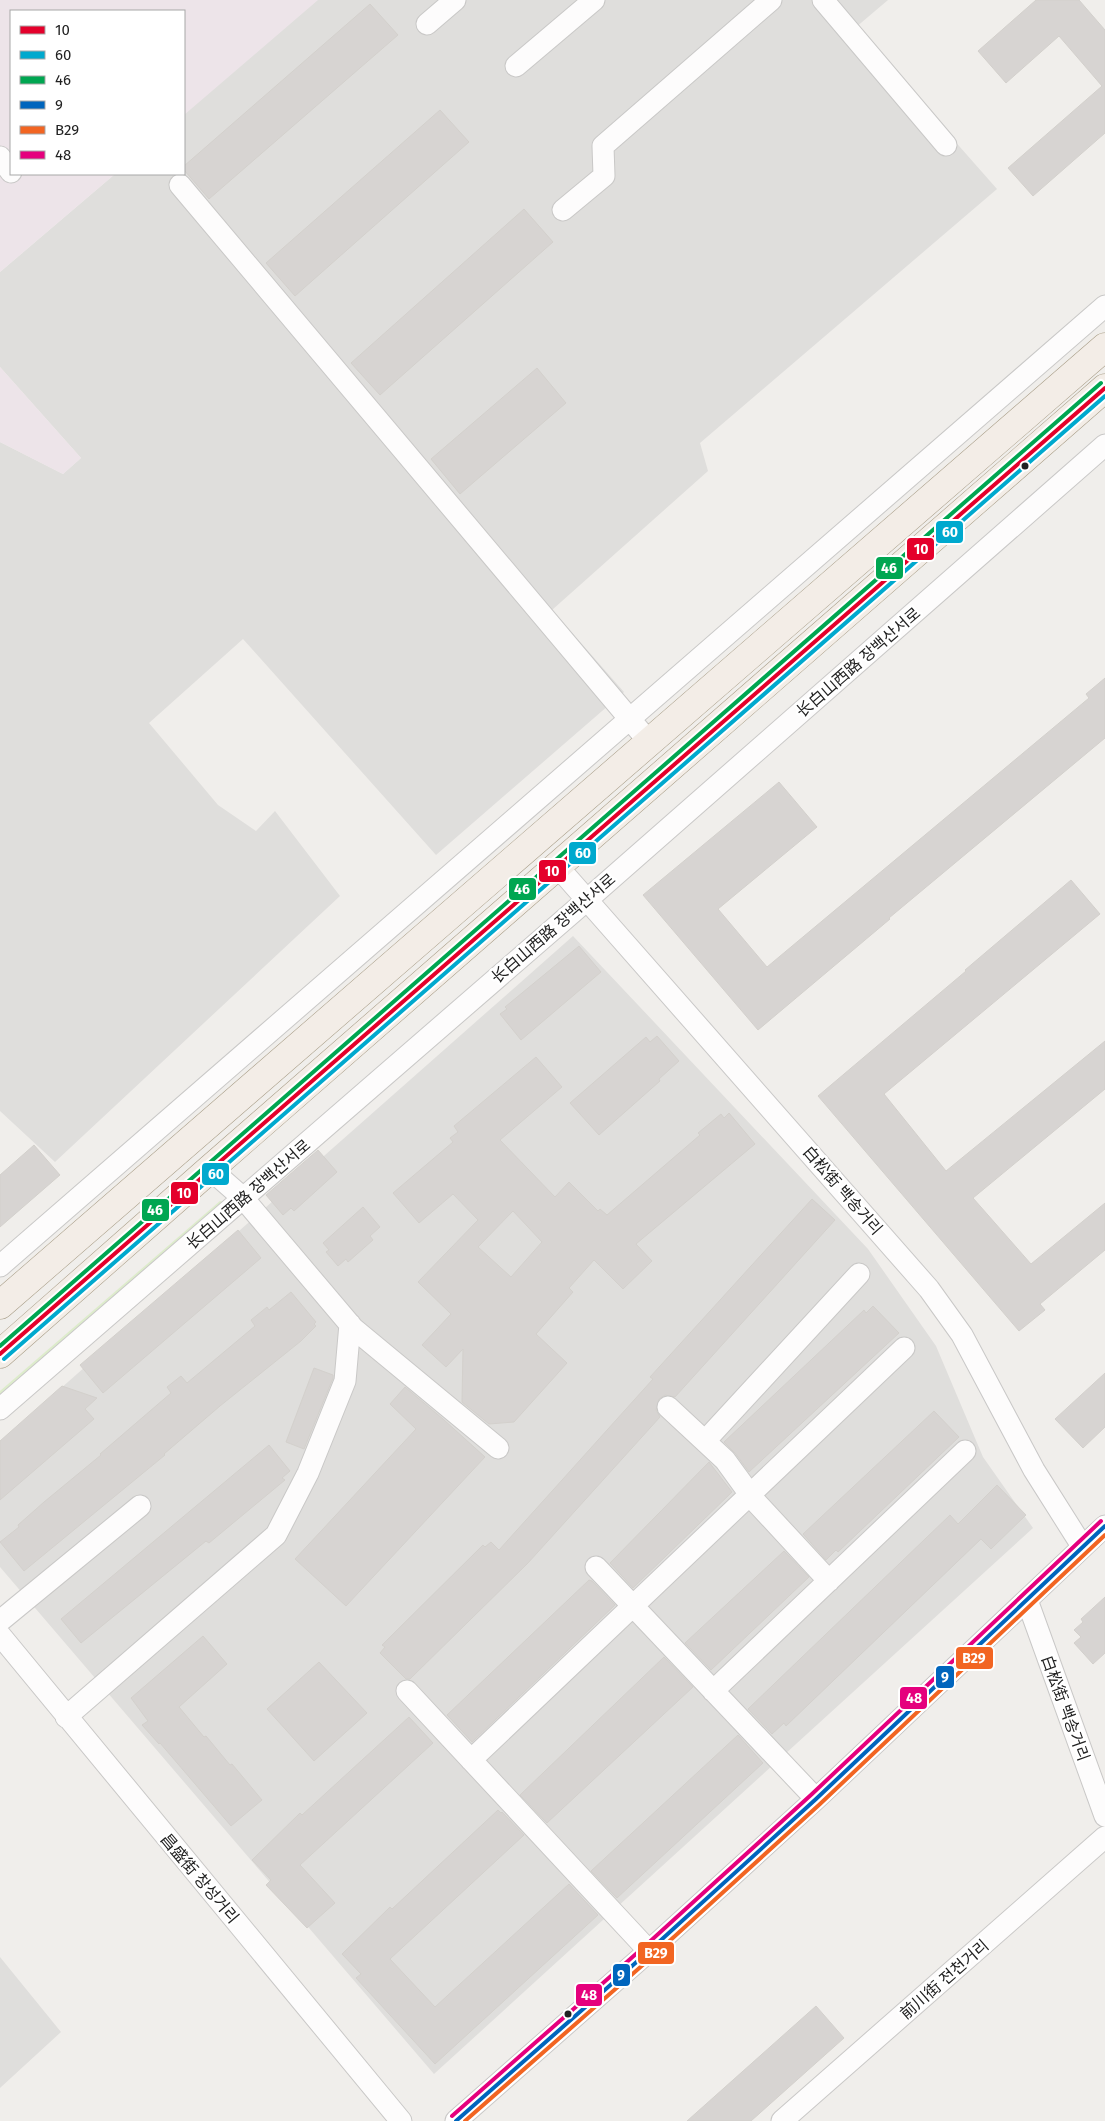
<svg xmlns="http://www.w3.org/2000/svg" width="1105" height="2121" font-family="'Fira Sans','Noto Sans SC','Noto Sans KR',sans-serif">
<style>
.residential{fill:#dfdedc}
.industrial{fill:#ede4e9}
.grass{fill:#ddeccb}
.building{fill:#d7d4d2;stroke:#d3d0cc;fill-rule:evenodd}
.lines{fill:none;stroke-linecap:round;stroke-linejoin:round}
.minor-casing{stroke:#c9c8c7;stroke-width:23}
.major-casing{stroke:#a79c86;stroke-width:29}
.minor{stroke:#fdfcfc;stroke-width:21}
.major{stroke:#f3ede7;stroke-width:28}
.bus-1-casing{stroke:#fff;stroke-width:8}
.bus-2-casing{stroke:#fff;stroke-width:8}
.bus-3-casing{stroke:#fff;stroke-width:8}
.bus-4-casing{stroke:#fff;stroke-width:8}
.bus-5-casing{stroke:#fff;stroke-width:8}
.bus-6-casing{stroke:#fff;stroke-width:8}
.bus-1{stroke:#e4002b;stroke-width:4}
.bus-2{stroke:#00a9ce;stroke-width:4}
.bus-3{stroke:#00a651;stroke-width:4}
.bus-4{stroke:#0065bd;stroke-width:4}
.bus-5{stroke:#f26522;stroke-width:4}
.bus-6{stroke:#e5007d;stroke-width:4}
.bus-dot{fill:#222;stroke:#fff;stroke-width:2}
.labels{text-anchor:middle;stroke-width:5;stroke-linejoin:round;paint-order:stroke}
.street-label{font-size:16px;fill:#222;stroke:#fff}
.line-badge{stroke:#fff;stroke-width:2}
.badge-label{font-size:14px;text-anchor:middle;font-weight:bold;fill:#fff}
</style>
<rect width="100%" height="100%" fill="#f0eeeb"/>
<path class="residential" d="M 317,0 L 888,0 L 855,28 L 997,189 L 700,443 L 708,471 L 552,610 L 624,692 L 436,855 L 243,639 L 149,723 L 218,805 L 256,831 L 275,811 L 340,896 L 55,1162 L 0,1111 L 0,442 L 63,474 L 81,458 L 0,367 L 0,272 L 115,174 L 184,174 L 184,114 Z
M 573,936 L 868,1249 L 936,1346 L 983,1457 L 1033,1528 L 434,2074 L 0,1567 L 0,1442 Z
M 0,1957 L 61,2032 L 0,2088 Z"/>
<path class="industrial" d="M 0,0 L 318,0 L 184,115 L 184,11 L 11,11 L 11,174 L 115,174 L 0,272 Z
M 0,367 L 81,458 L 63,474 L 0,442 Z"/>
<path class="grass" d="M 220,1201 L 224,1202 L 0,1400 L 0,1391 Z"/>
<path class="building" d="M 1036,0 L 1079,0 L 1105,30 L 1105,133 L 1033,196 L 1008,168 L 1102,86 L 1059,36 L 1006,83 L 978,51 Z
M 370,4 L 398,35 L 209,199 L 184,170 L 184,166 Z
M 440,110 L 469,142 L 295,296 L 266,263 Z
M 524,209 L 553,242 L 380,395 L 351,363 Z
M 537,368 L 566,403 L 460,494 L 431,459 Z
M 1105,678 L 1105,738 L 889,918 L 890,919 L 758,1030 L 643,895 L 779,782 L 817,827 L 718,909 L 767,967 L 1089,698 L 1086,694 Z
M 1071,880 L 1100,914 L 884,1094 L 946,1171 L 1105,1041 L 1105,1089 L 973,1198 L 1031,1264 L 1105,1203 L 1105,1250 L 1040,1304 L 1045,1310 L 1019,1331 L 818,1096 L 966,971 L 965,970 Z
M 579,946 L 601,972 L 521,1040 L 500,1014 L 507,1009 L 505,1007 Z
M 657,1036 L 679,1061 L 659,1079 L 660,1081 L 599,1135 L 570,1103 L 646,1037 L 650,1042 Z
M 536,1057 L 562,1087 L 500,1140 L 555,1197 L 569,1182 L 598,1211 L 600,1209 L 607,1215 L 700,1135 L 698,1133 L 721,1114 L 724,1118 L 729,1113 L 755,1144 L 636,1244 L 652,1261 L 623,1289 L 594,1260 L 569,1288 L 573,1292 L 536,1334 L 567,1363 L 514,1422 L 489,1424 L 462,1402 L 463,1349 L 446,1367 L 422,1345 L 451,1314 L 418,1282 L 478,1220 L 453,1194 L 419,1223 L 393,1193 L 453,1142 L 450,1138 L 458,1132 L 454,1126 ZM 513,1211 L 542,1242 L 511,1277 L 478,1247 Z
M 34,1145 L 60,1175 L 0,1227 L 0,1175 Z
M 318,1150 L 337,1172 L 294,1211 L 291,1208 L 283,1215 L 266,1195 Z
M 812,1199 L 835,1220 L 675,1397 L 665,1395 L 659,1399 L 656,1410 L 660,1417 L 528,1563 L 410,1679 L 406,1679 L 380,1653 L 385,1647 L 382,1645 L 483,1545 L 485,1547 L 491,1542 L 499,1550 L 653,1379 L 650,1377 Z
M 363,1207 L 380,1227 L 370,1236 L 373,1240 L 348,1262 L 346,1259 L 338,1266 L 326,1252 L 329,1250 L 323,1243 Z
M 238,1230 L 261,1258 L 103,1393 L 80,1365 Z
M 291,1292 L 316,1322 L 314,1324 L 316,1326 L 301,1341 L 220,1406 L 164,1454 L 165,1455 L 24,1571 L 0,1542 L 19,1527 L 18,1525 L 44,1502 L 101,1455 L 100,1454 L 171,1393 L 167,1387 L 181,1376 L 187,1383 L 255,1326 L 251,1320 L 267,1307 L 269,1310 Z
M 873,1306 L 899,1333 L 749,1472 L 735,1453 L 724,1442 L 864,1310 L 866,1313 Z
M 314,1368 L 333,1375 L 333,1378 L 304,1449 L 286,1442 Z
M 1105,1373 L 1105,1427 L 1083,1448 L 1055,1419 Z
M 62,1386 L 97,1398 L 85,1409 L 94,1419 L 0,1500 L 0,1441 Z
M 405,1387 L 443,1419 L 485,1457 L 346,1606 L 295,1559 L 416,1429 L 390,1404 Z
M 934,1411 L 959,1437 L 838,1552 L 836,1550 L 826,1560 L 803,1534 Z
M 269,1445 L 290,1471 L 282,1478 L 285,1480 L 209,1543 L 206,1541 L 81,1643 L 61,1619 Z
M 709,1462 L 732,1492 L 633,1588 L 610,1563 Z
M 997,1485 L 1026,1515 L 991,1549 L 981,1539 L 786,1726 L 784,1723 L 772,1734 L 748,1709 L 950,1515 L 958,1524 Z
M 784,1551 L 809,1577 L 711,1670 L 685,1643 Z
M 589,1580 L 592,1581 L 615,1605 L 472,1742 L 447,1715 Z
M 1105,1597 L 1105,1653 L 1093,1664 L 1074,1643 L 1081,1637 L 1074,1630 L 1083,1622 L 1081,1619 Z
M 203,1636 L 227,1664 L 179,1707 L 204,1737 L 206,1736 L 230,1765 L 232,1764 L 262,1800 L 231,1826 L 160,1743 L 159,1744 L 142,1725 L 148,1721 L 131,1698 Z
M 664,1657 L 693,1687 L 547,1823 L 520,1795 Z
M 319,1662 L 367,1713 L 314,1761 L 267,1709 Z
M 409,1717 L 433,1743 L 300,1865 L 335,1903 L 307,1928 L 266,1885 L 271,1880 L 252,1860 L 300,1813 L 302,1815 Z
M 738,1735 L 763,1763 L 617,1898 L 591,1871 Z
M 498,1810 L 501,1813 L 502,1812 L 524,1835 L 390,1959 L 435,2007 L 569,1884 L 598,1915 L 435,2064 L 356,1978 L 361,1974 L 342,1954 L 390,1907 L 392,1909 Z
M 816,2006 L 844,2038 L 751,2121 L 687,2121 Z"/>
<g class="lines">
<g class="minor-casing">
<path id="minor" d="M 823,0 L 946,145
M 427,24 L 455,0
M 516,66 L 594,0
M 0,157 L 11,172
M 180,185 L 650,743
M 563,210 L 604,176 L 603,146 L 771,0
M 558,867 L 929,1289 L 962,1335 L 1034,1470 L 1082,1546
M 210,1169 L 243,1198 L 353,1328 L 498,1448
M 0,1266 L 1105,306
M 668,1407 L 725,1460 L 754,1500 L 829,1581
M 0,1409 L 588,899 L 1105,445
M 705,1441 L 859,1274
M 596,1567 L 816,1799
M 1027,1600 L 1105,1816
M 0,1621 L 140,1506
M 0,1635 L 401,2121
M 407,1691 L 649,1951
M 713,1691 L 965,1451
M 66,1717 L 276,1535 L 308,1473 L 345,1381 L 350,1324
M 471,1760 L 904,1348
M 456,2121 L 649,1951 L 816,1799 L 1105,1526
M 782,2121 L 1105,1837"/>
</g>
<g class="major-casing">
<path id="major" d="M 0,1305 L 1105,347
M 0,1354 L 210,1169 L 1105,388"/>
</g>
<use href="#minor" class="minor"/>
<use href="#major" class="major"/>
<g class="bus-1-casing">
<path id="bus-1" d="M 0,1354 L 1105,388"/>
</g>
<g class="bus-2-casing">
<path id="bus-2" d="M 4,1359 L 1105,396"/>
</g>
<g class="bus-3-casing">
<path id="bus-3" d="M 0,1346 L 1101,383"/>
</g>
<g class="bus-4-casing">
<path id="bus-4" d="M 456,2121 L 649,1951 L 816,1799 L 1105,1526"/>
</g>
<g class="bus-5-casing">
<path id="bus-5" d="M 465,2121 L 653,1956 L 820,1804 L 1105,1535"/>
</g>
<g class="bus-6-casing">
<path id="bus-6" d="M 452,2116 L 645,1946 L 812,1794 L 1101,1521"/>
</g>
<use href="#bus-1" class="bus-1"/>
<use href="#bus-2" class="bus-2"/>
<use href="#bus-3" class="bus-3"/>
<use href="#bus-4" class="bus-4"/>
<use href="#bus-5" class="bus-5"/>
<use href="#bus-6" class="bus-6"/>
</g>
<g class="bus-dot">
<circle cx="1025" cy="466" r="4.5"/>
<circle cx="568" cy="2014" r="4.5"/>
</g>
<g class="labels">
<g class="street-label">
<text transform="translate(858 662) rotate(-41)" y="6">长白山西路 장백산서로</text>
<text transform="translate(553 928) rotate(-41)" y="6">长白山西路 장백산서로</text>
<text transform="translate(843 1190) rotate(49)" y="6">白松街 백송거리</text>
<text transform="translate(248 1194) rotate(-41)" y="6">长白山西路 장백산서로</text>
<text transform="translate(1066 1708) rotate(70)" y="6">白松街 백송거리</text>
<text transform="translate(200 1878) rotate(50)" y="6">昌盛街 창성거리</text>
<text transform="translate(944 1979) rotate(-41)" y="6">前川街 전천거리</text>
</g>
</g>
<g class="line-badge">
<rect x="935" y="520" width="29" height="24" rx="5" fill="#00a9ce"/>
<rect x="906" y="537" width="29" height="24" rx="5" fill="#e4002b"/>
<rect x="875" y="556" width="29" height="24" rx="5" fill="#00a651"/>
<rect x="568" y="841" width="29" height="24" rx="5" fill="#00a9ce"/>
<rect x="538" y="859" width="29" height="24" rx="5" fill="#e4002b"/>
<rect x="508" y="877" width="29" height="24" rx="5" fill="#00a651"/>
<rect x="201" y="1162" width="29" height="24" rx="5" fill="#00a9ce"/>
<rect x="170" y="1181" width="29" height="24" rx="5" fill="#e4002b"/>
<rect x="141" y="1198" width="29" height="24" rx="5" fill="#00a651"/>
<rect x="955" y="1646" width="39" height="24" rx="5" fill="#f26522"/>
<rect x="935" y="1665" width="20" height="24" rx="5" fill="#0065bd"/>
<rect x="899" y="1686" width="29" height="24" rx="5" fill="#e5007d"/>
<rect x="637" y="1941" width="38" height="24" rx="5" fill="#f26522"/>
<rect x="612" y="1963" width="19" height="24" rx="5" fill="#0065bd"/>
<rect x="575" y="1983" width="28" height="24" rx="5" fill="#e5007d"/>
</g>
<g class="badge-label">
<text x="950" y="537">60</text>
<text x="921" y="554">10</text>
<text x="889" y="573">46</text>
<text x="583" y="858">60</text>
<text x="552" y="876">10</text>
<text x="522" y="894">46</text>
<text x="216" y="1179">60</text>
<text x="184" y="1198">10</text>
<text x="155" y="1215">46</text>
<text x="974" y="1663">B29</text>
<text x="945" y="1682">9</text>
<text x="914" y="1703">48</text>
<text x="656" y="1958">B29</text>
<text x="621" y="1980">9</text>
<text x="589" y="2000">48</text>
</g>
<rect x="10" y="10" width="175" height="165" fill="#ffffff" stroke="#a7a7a7"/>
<rect x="20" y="26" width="25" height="8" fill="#e4002b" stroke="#a7a7a7"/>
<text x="55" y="35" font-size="15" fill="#222222">10</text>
<rect x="20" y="51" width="25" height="8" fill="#00a9ce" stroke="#a7a7a7"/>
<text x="55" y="60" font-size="15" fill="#222222">60</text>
<rect x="20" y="76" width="25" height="8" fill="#00a651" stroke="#a7a7a7"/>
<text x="55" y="85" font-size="15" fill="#222222">46</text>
<rect x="20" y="101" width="25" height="8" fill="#0065bd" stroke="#a7a7a7"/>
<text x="55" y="110" font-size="15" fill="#222222">9</text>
<rect x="20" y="126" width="25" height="8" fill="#f26522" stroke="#a7a7a7"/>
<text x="55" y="135" font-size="15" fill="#222222">B29</text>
<rect x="20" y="151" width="25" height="8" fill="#e5007d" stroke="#a7a7a7"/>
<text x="55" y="160" font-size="15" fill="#222222">48</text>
</svg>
